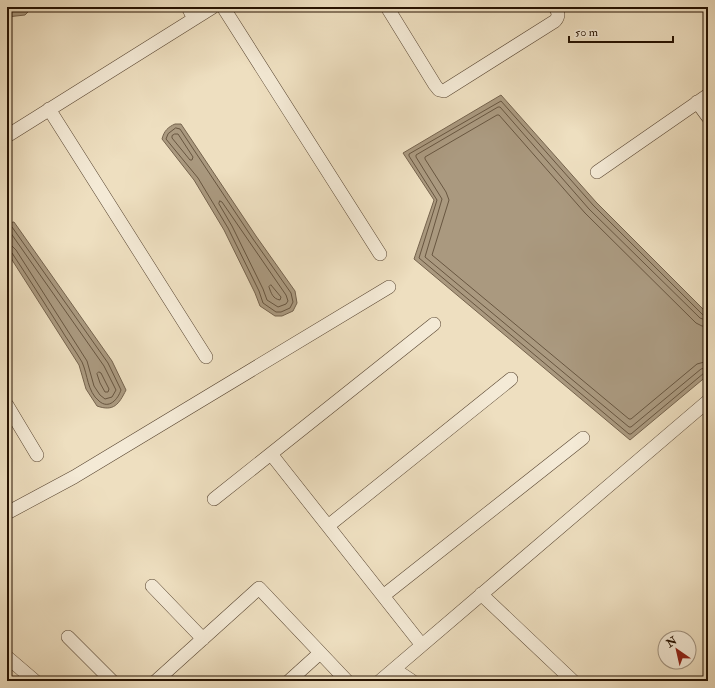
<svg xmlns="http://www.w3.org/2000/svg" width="715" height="688" font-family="'IM FELL Double Pica',serif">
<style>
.water{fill:#aa997f;stroke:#75634d}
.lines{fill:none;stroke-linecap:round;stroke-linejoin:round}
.shore{stroke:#685640;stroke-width:1}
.street-casing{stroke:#584531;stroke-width:14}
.street{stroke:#f4ead6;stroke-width:13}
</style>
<rect width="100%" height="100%" fill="#eedfc0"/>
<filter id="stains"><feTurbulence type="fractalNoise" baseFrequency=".005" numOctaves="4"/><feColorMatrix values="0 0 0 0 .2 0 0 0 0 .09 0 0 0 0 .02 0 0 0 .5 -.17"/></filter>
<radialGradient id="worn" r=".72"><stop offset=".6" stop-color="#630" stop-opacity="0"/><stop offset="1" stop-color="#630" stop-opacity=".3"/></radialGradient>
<path class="water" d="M 7,7 L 33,7 L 25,15 L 7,17 Z
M 501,95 L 596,202 L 708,314 L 708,375 L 630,440 L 414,259 L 434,200 L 403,153 Z
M 175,124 L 181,124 L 256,236 L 295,291 L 297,303 L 293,311 L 282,316 L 275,316 L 260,306 L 255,293 L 224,230 L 194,180 L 162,139 C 164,131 168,127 175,124 Z
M 14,222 L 112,361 L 126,390 C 119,404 114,412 97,406 L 86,389 L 79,365 L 7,252 L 7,223 Z"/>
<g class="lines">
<path class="shore" d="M 176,128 L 180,129 L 253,239 L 291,293 L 293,302 L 290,308 L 281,312 L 276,312 L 263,303 L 259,291 L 228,228 L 198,178 L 166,139 L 168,134 Z
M 175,134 L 178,134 L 193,157 L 192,160 L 190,160 L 172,138 L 172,136 Z
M 220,201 L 222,202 L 286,295 L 288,301 L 286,304 L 278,307 L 267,300 L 263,289 L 232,226 L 219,204 Z
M 7,226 L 12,227 L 108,363 L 121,390 C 118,399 109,410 99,401 C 87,391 88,375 82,362 C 75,350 66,338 59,326 C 43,301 28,277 12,253 L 7,250
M 7,231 L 10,232 L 104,366 L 116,390 L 112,397 L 105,399 L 100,395 L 94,386 L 87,361 L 16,250 L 12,246 L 7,245
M 271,285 L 281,297 L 280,300 C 273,299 271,293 269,287 Z
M 708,316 L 703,315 L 593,205 L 501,101 L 409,154 L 409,156 L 437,200 L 419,258 L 629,434 L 631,434 L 704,373 L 708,372
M 708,321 L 700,318 L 589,209 L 500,107 L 498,107 L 416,155 L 416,157 L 442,199 L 425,257 L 629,427 L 631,427 L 701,369 L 708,367
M 708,327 L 702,326 L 696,323 L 585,213 L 499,115 L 497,115 L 425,157 L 425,159 L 446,192 L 449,200 L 432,255 L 629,419 L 631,419 L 697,364 L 708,361
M 99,372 L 101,373 L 109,389 L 108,392 L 105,392 L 100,383 L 97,374 Z"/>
<g class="street-casing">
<path id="street" d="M 188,7 L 194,19
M 223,7 L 380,254
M 387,7 L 435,85 L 439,90 L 444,91 L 555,21 C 559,16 559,13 555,7
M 697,102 L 708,117
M 49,109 L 206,357
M 7,136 L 213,7
M 597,172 L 708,95
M 7,405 L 37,455
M 271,454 L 421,644
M 214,499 L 434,324
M 7,513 L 74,477 L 389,287
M 328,526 L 511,379
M 152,586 L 203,639
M 481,594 L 573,681
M 383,596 L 583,438
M 68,637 L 112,681
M 7,657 L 35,681
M 394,669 L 412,681
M 156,681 L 259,588 L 347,681
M 289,681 L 320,653
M 380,681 L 708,401"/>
</g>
<use href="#street" class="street"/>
</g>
<rect width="715" height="688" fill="none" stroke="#eedfc0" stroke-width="24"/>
<rect x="8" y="8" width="699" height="672" fill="none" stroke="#261201" stroke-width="2"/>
<rect x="12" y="12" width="691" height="664" fill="none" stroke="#261201"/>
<g transform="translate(677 650) rotate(326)"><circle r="19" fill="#f4ead6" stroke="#a29481"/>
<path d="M0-3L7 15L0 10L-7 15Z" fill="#8f2418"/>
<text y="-6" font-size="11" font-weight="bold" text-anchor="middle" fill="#261201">N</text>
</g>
<path d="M569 36v6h104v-6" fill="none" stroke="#261201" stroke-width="2"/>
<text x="575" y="36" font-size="12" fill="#261201" stroke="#f4ead6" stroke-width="3" paint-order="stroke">50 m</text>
<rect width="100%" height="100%" filter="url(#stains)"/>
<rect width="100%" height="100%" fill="url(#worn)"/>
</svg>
